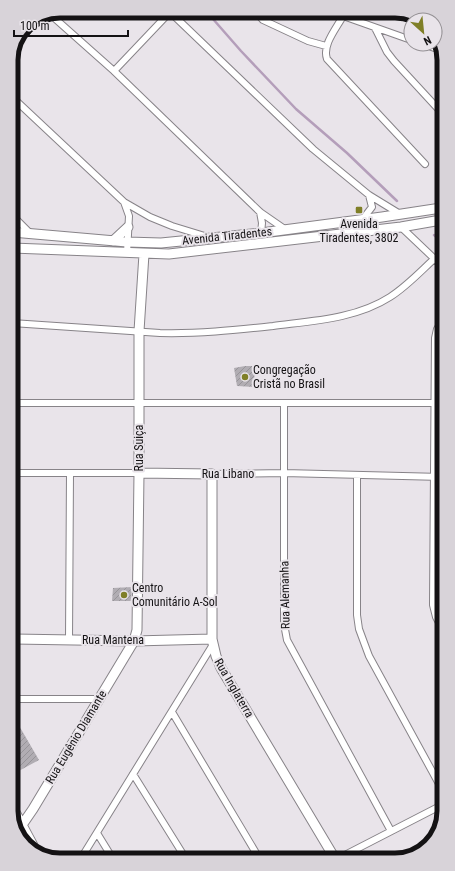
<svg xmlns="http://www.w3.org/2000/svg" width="455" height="871" font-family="'Roboto Condensed',sans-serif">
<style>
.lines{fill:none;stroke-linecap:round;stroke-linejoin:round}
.stream{stroke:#b49eba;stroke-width:2.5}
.building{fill:url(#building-hatch)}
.street-casing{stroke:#878388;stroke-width:8}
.secondary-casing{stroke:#878388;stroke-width:11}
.street{stroke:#fff;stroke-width:6}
.secondary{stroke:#fff;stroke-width:9}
.poi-dot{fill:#7f7f27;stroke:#e9e4ea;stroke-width:1.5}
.labels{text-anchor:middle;stroke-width:4;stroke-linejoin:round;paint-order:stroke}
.poi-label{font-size:12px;fill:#141214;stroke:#e9e4ea;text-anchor:start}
.street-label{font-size:12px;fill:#141214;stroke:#e9e4ea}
.rim{fill:none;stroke:#141214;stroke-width:5}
</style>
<defs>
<pattern id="building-hatch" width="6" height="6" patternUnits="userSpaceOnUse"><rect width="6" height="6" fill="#b1adb3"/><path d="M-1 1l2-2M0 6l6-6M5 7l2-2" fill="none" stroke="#979499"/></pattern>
</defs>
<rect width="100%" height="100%" fill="#e9e4ea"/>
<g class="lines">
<path class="stream" d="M 206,11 L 241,51 L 296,109 L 347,153 L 397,201
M 434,235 L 441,241"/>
</g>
<path class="building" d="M 245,366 L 255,366 L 254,387 L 237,386 L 234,368 Z
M 132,587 L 131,601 L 112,601 L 113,588 Z
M 14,717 L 39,760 L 15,773 L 14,765 L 18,763 L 14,754 L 14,749 L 20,745 L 14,735 Z"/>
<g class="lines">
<g class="street-casing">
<path id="street" d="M 169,11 L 313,149 L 369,195 L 400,214
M 255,11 L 263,20 L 308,41 L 326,46
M 329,11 L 411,40
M 51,15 L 114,71 L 260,212 L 286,230
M 343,16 C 336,29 322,45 327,59 L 425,164
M 375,28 L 387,52 L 394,61 L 441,112
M 423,44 L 440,50
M 114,71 L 171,11
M 11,96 L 124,202 L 150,217 L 172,226 L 208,237
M 124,202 L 129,216 L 127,253
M 260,212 L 262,223 L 261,233
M 12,215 L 30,233
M 362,220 L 372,207 L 369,195
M 401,227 L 441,265
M 442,321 L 437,329 L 435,338 L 433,605 L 436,617 L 443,630
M 12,323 L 160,333 C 198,334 235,330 273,326 C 311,321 356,319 390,297 C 406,287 420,272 434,259
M 13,403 L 435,403
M 284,404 L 284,624 L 287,640 L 391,831
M 13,473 L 139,473
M 212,474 L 284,473 L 442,477
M 357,475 L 357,615 L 359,629 L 369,656 L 444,793
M 69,640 L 70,473
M 14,699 L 98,699
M 172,712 L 259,858
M 133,774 L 186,859
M 17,833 L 22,825
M 97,833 L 113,859
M 341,857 L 444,804
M 80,860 L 212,646"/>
</g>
<g class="secondary-casing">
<path id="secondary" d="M 12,232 L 127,242 L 161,243 L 261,233 L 382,217 L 441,208
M 113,241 L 128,227
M 12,248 L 169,254 L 401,227 L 441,220
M 139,473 L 212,474 L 212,639 L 216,656 L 221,668 L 334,857
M 14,639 L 134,641 L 212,639
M 15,812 L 37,853
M 22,825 L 33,809 L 134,641 L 137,630 L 139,473 L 139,331 L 144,254"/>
</g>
<use href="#street" class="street"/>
<use href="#secondary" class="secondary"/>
</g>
<g class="poi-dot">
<rect x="355" y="206" width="8" height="8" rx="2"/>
<circle cx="245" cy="377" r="4"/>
<circle cx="124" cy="595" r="4"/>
</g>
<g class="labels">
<g class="poi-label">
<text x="359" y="228" text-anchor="middle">Avenida<tspan x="359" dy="14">Tiradentes, 3802</tspan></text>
<text x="253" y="374">Congregação<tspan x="253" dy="14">Cristã no Brasil</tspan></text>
<text x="132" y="592">Centro<tspan x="132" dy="14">Comunitário A-Sol</tspan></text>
</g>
<g class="street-label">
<text transform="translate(227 236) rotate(-6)" y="4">Avenida Tiradentes</text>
<text transform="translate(139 448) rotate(-90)" y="4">Rua Suiça</text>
<text x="228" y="478">Rua Libano</text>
<text transform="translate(285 595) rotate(-91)" y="4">Rua Alemanha</text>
<text x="113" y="644">Rua Mantena</text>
<text transform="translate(234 688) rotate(60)" y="4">Rua Inglaterra</text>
<text transform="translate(76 737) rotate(-59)" y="4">Rua Eugênio Diamante</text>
</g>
</g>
<path d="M0 0H455V871H0ZM60 18H395A42 42 0 0 1 437 60V811A42 42 0 0 1 395 853H60A42 42 0 0 1 18 811V60A42 42 0 0 1 60 18Z" fill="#d8d3d9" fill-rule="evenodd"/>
<path class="rim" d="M60 18H395A42 42 0 0 1 437 60V811A42 42 0 0 1 395 853H60A42 42 0 0 1 18 811V60A42 42 0 0 1 60 18Z"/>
<g transform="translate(423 32) rotate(153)"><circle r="19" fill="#e9e4ea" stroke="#949094"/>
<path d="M0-3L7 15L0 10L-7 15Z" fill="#7f7f27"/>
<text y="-6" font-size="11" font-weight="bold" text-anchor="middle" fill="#141214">N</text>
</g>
<path d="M14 30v6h114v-6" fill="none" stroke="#141214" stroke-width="2"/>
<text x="20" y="30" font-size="12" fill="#141214" stroke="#e9e4ea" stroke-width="3" paint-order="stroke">100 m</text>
</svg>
